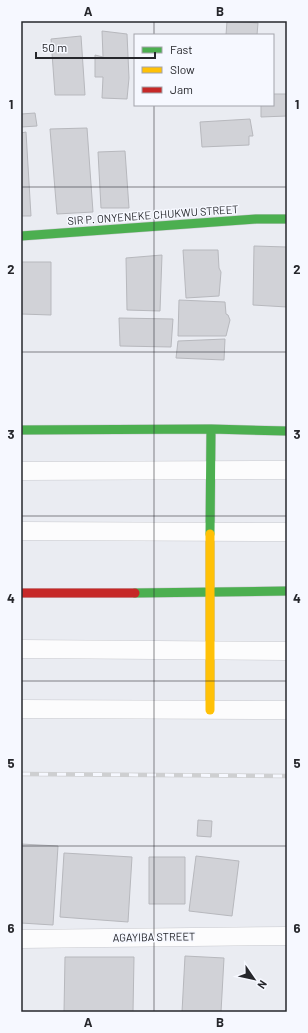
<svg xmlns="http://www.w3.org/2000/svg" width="308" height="1033" font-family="Barlow,sans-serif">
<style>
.building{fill:#d1d2d7;stroke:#b7b8bd}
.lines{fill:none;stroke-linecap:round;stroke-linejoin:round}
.street-casing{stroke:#c8c9ce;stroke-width:19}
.fast-casing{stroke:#c8c9ce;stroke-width:10}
.slow-casing{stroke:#c8c9ce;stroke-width:10}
.jam-casing{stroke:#c8c9ce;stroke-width:10}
.street{stroke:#fcfcfd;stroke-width:18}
.fast{stroke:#4caf50;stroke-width:9}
.slow{stroke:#ffc107;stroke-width:9}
.jam{stroke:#c62828;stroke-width:9}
.rail-casing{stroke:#cecfd1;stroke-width:4.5}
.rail{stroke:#f6f8ff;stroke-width:3;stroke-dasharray:9;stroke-linecap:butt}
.grid{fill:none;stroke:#26272c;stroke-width:1;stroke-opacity:0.55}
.labels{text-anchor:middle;stroke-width:3;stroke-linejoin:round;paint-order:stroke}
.street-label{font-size:11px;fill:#26272c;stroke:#f6f8ff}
.neatline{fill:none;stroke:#26272c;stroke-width:1.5}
.grid-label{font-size:13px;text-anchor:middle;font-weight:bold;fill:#26272c}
</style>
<rect width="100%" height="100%" fill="#eaecf2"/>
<path class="building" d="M 227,21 L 258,23 L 257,35 L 226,35 Z
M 102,31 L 127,34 L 129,78 L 127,99 L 102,98 L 103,77 L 95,77 L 95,55 L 103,57 Z
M 81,36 L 85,95 L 55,95 L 51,39 Z
M 273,94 L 287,94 L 287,116 L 261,117 L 261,105 L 273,105 Z
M 35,113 L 37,126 L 21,127 L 21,114 Z
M 250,119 L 253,136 L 249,136 L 249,145 L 202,147 L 200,122 Z
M 87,128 L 93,212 L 57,214 L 50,129 Z
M 26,132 L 31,216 L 21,216 L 21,133 Z
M 125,151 L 129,208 L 101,208 L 98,152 Z
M 254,246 L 287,247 L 287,307 L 253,305 Z
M 183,250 L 218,250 L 219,268 L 221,272 L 219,296 L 186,298 Z
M 162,255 L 160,311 L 127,310 L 126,258 Z
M 21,262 L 51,262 L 51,315 L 21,314 Z
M 179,300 L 225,302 L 226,314 L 228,315 L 230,320 L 226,336 L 178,336 Z
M 119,318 L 173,319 L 171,347 L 120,346 Z
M 225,339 L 224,360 L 176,358 L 178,341 Z
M 198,820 L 212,821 L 211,837 L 197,836 Z
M 21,844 L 58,846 L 53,925 L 21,923 Z
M 64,853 L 132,857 L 128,922 L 60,917 Z
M 196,856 L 239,861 L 232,916 L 189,911 Z
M 149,857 L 185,857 L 185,904 L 149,904 Z
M 185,956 L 224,958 L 221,1012 L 182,1012 Z
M 65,957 L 134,957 L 133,1012 L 64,1012 Z"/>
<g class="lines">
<g class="street-casing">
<path id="street" d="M 21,471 L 287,470
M 21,531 L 287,532
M 21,649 L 287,651
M 21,709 L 287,710
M 21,939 L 287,936"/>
</g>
<g class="fast-casing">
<path id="fast" d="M 21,236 L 256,219 L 287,219
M 21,430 L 211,429 L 287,431
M 210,534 L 211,429
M 135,593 L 287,591"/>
</g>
<g class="slow-casing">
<path id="slow" d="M 210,534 L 210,710"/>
</g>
<g class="jam-casing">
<path id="jam" d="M 21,593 L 135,593"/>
</g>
<use href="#street" class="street"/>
<use href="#fast" class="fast"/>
<use href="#slow" class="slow"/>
<use href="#jam" class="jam"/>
<g class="rail-casing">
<path id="rail" d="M 21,774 L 287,776"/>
</g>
<use href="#rail" class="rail"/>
</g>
<path class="grid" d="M 154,21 L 154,35M 154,105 L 154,1012M 21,187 L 287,187M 21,352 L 287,352M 21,516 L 287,516M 21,681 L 287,681M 21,846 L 287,846"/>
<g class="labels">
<g class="street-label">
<text transform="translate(153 215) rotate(-4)" y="4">SIR P. ONYENEKE CHUKWU STREET</text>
<text transform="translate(154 937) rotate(-1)" y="4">AGAYIBA STREET</text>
</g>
</g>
<rect width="308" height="1033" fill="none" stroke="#f6f8ff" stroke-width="44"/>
<rect x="134" y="34" width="140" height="72" fill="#f6f8ff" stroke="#a3a4ab"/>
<rect x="142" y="47" width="20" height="6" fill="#4caf50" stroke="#a3a4ab"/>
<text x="170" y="54" font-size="12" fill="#26272c">Fast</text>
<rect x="142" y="67" width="20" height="6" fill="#ffc107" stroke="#a3a4ab"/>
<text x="170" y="74" font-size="12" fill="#26272c">Slow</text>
<rect x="142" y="87" width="20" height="6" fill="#c62828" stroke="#a3a4ab"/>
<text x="170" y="94" font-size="12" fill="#26272c">Jam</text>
<g transform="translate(254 979) rotate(124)" stroke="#f6f8ff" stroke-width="3" paint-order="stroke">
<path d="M0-3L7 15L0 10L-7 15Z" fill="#26272c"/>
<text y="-6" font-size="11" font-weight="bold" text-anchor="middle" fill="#26272c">N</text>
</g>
<path d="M36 52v6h119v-6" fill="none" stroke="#26272c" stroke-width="2"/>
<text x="42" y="52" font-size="12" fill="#26272c" stroke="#f6f8ff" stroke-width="3" paint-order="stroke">50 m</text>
<rect x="22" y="22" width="264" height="989" class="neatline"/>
<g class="grid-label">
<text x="88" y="16">A</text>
<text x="220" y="16">B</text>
<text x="11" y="109">1</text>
<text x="297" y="109">1</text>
<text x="11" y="274">2</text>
<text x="297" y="274">2</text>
<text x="11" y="439">3</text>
<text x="297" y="439">3</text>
<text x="11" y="603">4</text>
<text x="297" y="603">4</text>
<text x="11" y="768">5</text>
<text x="297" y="768">5</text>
<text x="11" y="933">6</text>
<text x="297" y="933">6</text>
<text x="88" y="1027">A</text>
<text x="220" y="1027">B</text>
</g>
</svg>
